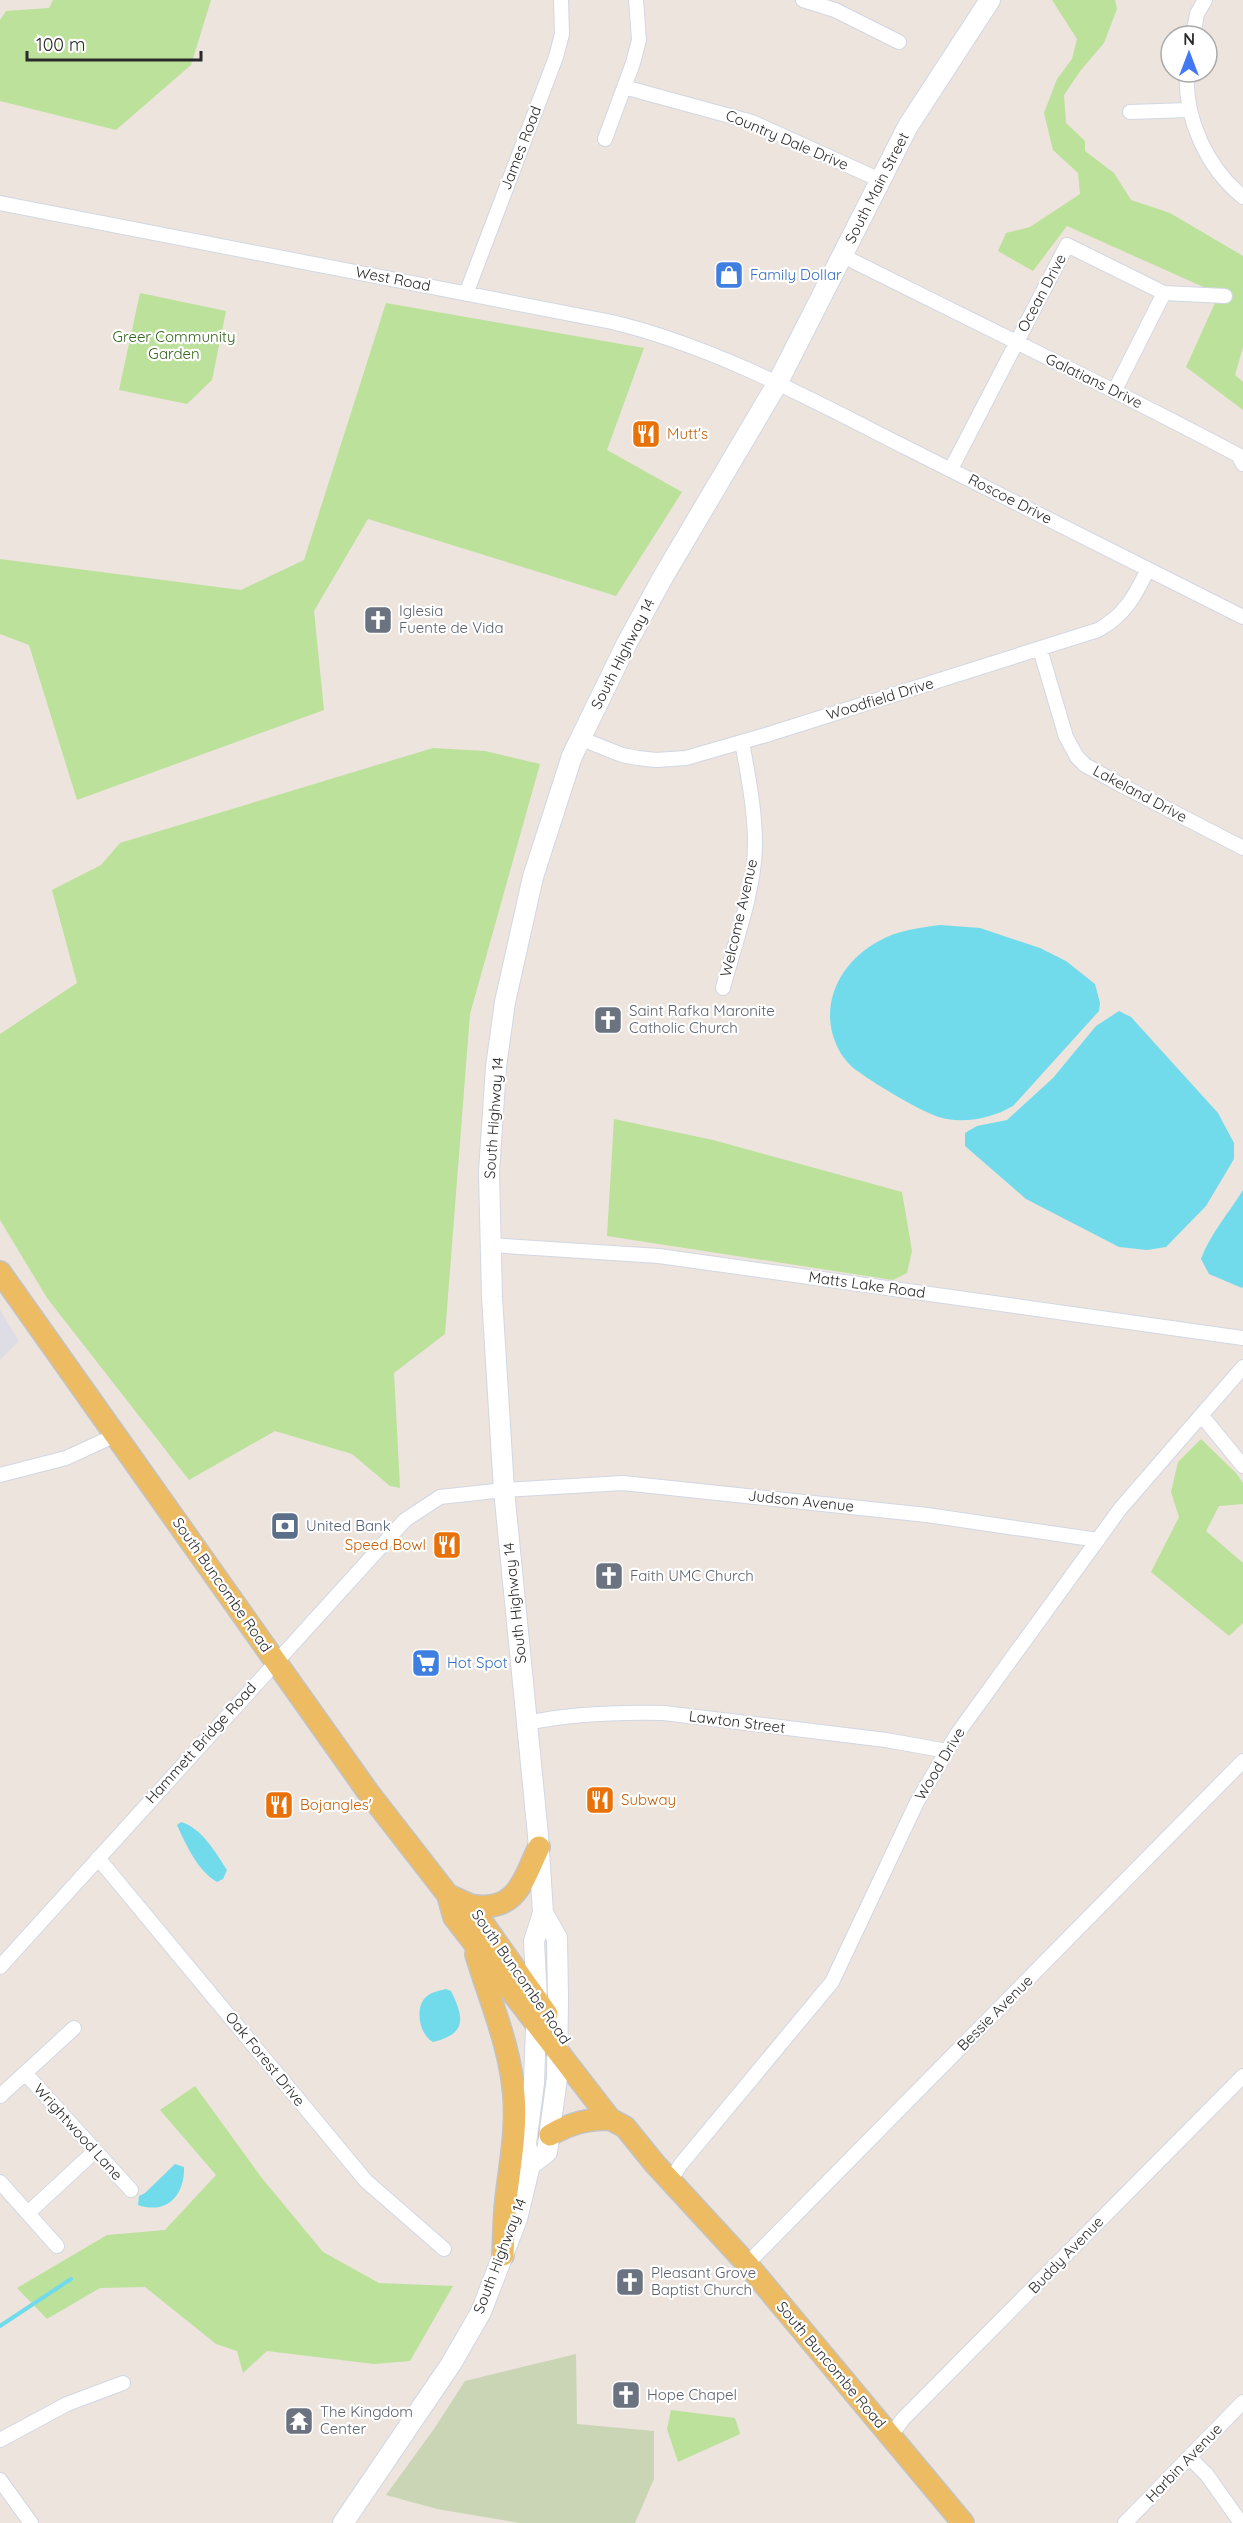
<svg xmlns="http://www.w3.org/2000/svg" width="1243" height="2523" font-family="Quicksand,sans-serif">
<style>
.industrial{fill:#dedde5}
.green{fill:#bce19b}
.cemetery{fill:#c9d5b4}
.water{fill:#72dbeb}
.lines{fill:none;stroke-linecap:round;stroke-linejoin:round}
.stream{stroke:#72dbeb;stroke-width:4}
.street-casing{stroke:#d2d7e3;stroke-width:16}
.secondary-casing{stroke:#d2d7e3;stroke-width:22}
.primary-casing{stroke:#c3c3c3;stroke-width:24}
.street{stroke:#fff;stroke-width:14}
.secondary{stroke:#fff;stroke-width:20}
.primary{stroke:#edbb61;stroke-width:21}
.labels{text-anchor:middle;stroke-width:4.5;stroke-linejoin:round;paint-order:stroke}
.street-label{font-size:15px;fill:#2a2a2a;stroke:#fff}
.shop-label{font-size:15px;fill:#366cbe;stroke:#fff;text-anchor:start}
.park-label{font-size:15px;fill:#35661c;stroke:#fff}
.food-label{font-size:15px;fill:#c56008;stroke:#fff;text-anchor:start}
.worship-label{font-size:15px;fill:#5b616d;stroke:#fff;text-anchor:start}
.service-label{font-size:15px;fill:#4e5e75;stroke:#fff;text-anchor:start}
</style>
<rect width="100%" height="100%" fill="#ece4dd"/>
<path class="industrial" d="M 0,1310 L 19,1341 L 0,1360 Z"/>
<path class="green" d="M 53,0 L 211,0 L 191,65 L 116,130 L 0,101 L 0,20 L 6,11 L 49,8 Z
M 1052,0 L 1115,0 L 1117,9 L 1104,43 L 1081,70 L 1064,95 L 1066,123 L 1085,141 L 1085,151 L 1114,173 L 1131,200 L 1170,213 L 1243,256 L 1243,347 L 1235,375 L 1243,382 L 1243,410 L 1186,367 L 1219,294 L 1067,226 L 1033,271 L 998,251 L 1006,233 L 1030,227 L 1080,194 L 1078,173 L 1053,150 L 1044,113 L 1057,79 L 1072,59 L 1077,39 Z
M 140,293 L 226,311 L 212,380 L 187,404 L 119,390 Z
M 386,303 L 644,348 L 607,450 L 682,492 L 616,596 L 368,519 L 314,611 L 324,710 L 77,800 L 29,645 L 0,634 L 0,559 L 241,590 L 304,560 Z
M 433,748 L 485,751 L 540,764 L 470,1014 L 445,1334 L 394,1373 L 400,1488 L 390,1486 L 352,1454 L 275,1431 L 189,1480 L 47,1298 L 0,1220 L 0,1034 L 77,983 L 52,890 L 101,865 L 120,843 Z
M 614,1119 L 713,1140 L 902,1192 L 912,1251 L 907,1273 L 893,1280 L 607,1236 Z
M 1201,1439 L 1236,1473 L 1243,1483 L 1243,1504 L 1219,1506 L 1206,1531 L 1243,1563 L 1243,1623 L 1229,1636 L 1151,1572 L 1179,1517 L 1171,1492 L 1178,1462 Z
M 195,2086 L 261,2177 L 323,2252 L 379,2283 L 453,2286 L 410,2361 L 374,2364 L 267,2351 L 243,2373 L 237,2351 L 216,2344 L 145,2287 L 100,2288 L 47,2319 L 17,2288 L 107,2235 L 165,2230 L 216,2175 L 160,2110 Z
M 671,2410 L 735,2418 L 740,2434 L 678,2462 L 667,2429 Z"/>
<path class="cemetery" d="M 576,2354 L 577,2424 L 654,2431 L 654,2479 L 635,2523 L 520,2523 L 437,2509 L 386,2495 L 434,2429 L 465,2381 Z"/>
<path class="water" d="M 940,925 L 980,928 L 1040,948 L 1066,961 L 1095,984 L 1100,1003 L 1099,1011 L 1013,1106 C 994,1117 970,1123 947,1119 C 929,1117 875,1084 859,1072 C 852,1068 844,1059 840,1052 C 816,1009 838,963 879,941 C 898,930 919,928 940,925 Z
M 1119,1011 L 1131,1017 L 1218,1113 L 1234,1143 L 1234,1159 L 1206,1206 L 1166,1247 L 1147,1250 L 1119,1247 L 1026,1199 L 965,1146 L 965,1133 L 977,1126 L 1007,1120 L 1053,1078 L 1096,1026 Z
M 1243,1190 L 1243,1287 L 1242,1288 L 1209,1274 L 1201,1259 C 1210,1234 1229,1213 1243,1190 Z
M 181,1822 C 202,1828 216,1853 227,1870 L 223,1879 L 217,1882 C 198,1871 186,1845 177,1825 Z
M 446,1989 L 451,1991 C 465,2019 466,2034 433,2042 C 420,2035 415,2011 424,1999 C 430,1992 438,1991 446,1989 Z
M 175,2164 L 184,2167 C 185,2195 167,2215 138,2205 L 139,2196 L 145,2193 Z"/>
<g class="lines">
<path class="stream" d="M 0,2326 L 71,2279"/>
<g class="street-casing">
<path id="street" d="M 803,0 L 835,10 L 899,42
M 1193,36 L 1197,14 L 1205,0
M 1187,72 C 1184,118 1207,168 1243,197
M 624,87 L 752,122 L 880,180
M 1130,112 L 1189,110
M 605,139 L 633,63 L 639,40 L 636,0
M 0,203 L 612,322 C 716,347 812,400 907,448 C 1019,504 1131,560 1243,617
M 843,256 C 975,322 1108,386 1238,455 L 1243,464
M 1164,293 L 1225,296
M 466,294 L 556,57 L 562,34 L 561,0
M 951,469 L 1067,245 L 1164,293 L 1115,390
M 1040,649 L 1066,737 L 1077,757 L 1085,765 L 1119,784 L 1243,848
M 582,739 L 622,755 L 638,758 L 656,760 L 686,758 L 766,735 L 1098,630 C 1125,615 1135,596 1148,569
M 723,988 C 735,942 755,890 755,843 C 755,810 748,775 742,742
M 490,1245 L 659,1256 L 1243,1338
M 1202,1416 L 1243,1466
M 0,1475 L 66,1458 L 116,1435
M 527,1723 C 569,1714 620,1712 664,1713 L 886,1740 L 947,1751
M 98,1858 L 366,2181 L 444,2249
M 0,1967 L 405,1520 L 440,1497 L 504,1490 L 623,1483 L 927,1515 L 1098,1540
M 25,2073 L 131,2190
M 0,2096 L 74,2028
M 670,2181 L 681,2164 L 832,1982 L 917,1802 L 957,1734 L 1120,1509 L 1243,1367
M 0,2182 L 57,2246
M 28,2213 L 95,2151
M 747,2264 L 1243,1761
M 891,2435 L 903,2419 L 1243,2076
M 0,2440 L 67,2404 L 123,2383
M 1189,2457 L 1207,2475 L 1241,2523
M 0,2480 L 31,2523
M 1125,2523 L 1243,2402"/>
</g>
<g class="secondary-casing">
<path id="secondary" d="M 530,2165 L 547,2152 L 557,2078 L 558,1997 L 557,1938 L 543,1913
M 343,2523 L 451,2364 L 481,2312 L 517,2219 L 530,2165 L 526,2144 L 534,2083 L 537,2001 L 534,1941 L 543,1913 L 538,1835 L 504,1490 L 492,1297 L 489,1172 L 496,1067 L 505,1002 L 533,877 L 572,756 L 627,643 L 663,577 L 777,384 L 908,126 L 990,0"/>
</g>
<g class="primary-casing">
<path id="primary" d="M 0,1272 L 368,1792 L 448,1895 L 454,1917 L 610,2119 L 625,2127 L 655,2164 L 747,2264 L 963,2523
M 448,1895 L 470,1905 L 547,2014
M 470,1905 C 516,1914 523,1881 539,1847
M 476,1954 C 490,2001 510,2045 514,2095 C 517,2130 510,2165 506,2200 C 504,2218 504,2237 503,2255
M 550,2135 C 571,2123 587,2119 610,2119"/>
</g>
<use href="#street" class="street"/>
<use href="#secondary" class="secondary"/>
<use href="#primary" class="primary"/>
</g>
<defs>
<g id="shop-square" transform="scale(1.5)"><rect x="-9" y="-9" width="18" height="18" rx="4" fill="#3f7fe0" stroke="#fff"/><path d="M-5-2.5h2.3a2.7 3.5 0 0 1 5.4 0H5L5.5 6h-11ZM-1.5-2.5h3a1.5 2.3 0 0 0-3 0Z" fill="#fff"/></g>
<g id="restaurant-square" transform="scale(1.5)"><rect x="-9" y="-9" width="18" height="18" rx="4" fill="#e8710a" stroke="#fff"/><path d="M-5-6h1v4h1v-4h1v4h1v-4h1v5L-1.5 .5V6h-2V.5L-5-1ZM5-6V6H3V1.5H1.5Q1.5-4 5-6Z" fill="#fff"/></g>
<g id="church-square" transform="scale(1.5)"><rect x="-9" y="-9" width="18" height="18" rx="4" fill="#6b7280" stroke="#fff"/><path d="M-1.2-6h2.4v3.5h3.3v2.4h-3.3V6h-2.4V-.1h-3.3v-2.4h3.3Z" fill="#fff"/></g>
<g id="bank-square" transform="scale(1.5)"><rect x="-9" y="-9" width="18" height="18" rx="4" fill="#5c6f8a" stroke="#fff"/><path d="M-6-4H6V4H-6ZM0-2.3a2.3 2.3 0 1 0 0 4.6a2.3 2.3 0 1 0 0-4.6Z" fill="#fff"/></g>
<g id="supermarket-square" transform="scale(1.5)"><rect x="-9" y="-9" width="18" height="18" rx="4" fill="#3f7fe0" stroke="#fff"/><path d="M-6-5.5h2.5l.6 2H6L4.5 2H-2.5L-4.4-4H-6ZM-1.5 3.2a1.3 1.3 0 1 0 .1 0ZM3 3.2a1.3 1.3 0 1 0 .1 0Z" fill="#fff"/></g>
<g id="temple-square" transform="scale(1.5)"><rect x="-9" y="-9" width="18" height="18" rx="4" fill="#6b7280" stroke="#fff"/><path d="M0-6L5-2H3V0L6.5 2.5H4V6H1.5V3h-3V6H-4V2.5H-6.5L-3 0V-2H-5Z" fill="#fff"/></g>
</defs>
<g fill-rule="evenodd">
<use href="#shop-square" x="729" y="275"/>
<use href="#restaurant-square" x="646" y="434"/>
<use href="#church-square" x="378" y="620"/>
<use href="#church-square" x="608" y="1020"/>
<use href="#bank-square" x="285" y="1526"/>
<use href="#restaurant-square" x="447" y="1545"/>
<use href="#church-square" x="609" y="1576"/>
<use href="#supermarket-square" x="426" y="1663"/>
<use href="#restaurant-square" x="600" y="1800"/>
<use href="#restaurant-square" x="279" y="1805"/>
<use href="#church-square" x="630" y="2282"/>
<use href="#church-square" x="626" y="2395"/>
<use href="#temple-square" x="299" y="2421"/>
</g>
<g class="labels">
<g class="street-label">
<text transform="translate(787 140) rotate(23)" y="5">Country Dale Drive</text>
<text transform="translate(521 148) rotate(-69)" y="5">James Road</text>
<text transform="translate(877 188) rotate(-63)" y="5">South Main Street</text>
<text transform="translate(393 279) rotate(11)" y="5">West Road</text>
<text transform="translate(1042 293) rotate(-62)" y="5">Ocean Drive</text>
<text transform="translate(1094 381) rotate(26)" y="5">Galatians Drive</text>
<text transform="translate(1010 499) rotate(27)" y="5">Roscoe Drive</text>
<text transform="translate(623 654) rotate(-63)" y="5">South Highway 14</text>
<text transform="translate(880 699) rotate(-17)" y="5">Woodfield Drive</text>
<text transform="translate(1140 794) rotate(28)" y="5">Lakeland Drive</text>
<text transform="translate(739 918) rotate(-77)" y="5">Welcome Avenue</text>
<text transform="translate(494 1118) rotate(-86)" y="5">South Highway 14</text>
<text transform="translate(867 1285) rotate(8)" y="5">Matts Lake Road</text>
<text transform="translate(801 1501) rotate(6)" y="5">Judson Avenue</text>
<text transform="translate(222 1585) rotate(55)" y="5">South Buncombe Road</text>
<text transform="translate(515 1603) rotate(-96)" y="5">South Highway 14</text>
<text transform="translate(737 1722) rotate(7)" y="5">Lawton Street</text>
<text transform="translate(201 1743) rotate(-48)" y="5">Hammett Bridge Road</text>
<text transform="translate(940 1764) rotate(-59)" y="5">Wood Drive</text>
<text transform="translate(521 1977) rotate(55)" y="5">South Buncombe Road</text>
<text transform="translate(995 2013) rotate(-45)" y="5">Bessie Avenue</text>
<text transform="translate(265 2059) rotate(51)" y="5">Oak Forest Drive</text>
<text transform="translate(78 2132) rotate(48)" y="5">Wrightwood Lane</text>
<text transform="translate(1066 2255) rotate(-46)" y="5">Buddy Avenue</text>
<text transform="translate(500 2256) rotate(-69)" y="5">South Highway 14</text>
<text transform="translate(831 2365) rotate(50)" y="5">South Buncombe Road</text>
<text transform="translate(1184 2463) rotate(-46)" y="5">Harbin Avenue</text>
</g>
<g class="shop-label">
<text x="750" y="280">Family Dollar</text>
<text x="447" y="1668">Hot Spot</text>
</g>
<g class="park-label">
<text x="174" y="342">Greer Community<tspan x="174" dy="17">Garden</tspan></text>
</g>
<g class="food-label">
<text x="667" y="439">Mutt's</text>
<text x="426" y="1550" text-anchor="end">Speed Bowl</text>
<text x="621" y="1805">Subway</text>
<text x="300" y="1810">Bojangles'</text>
</g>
<g class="worship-label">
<text x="399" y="616">Iglesia<tspan x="399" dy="17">Fuente de Vida</tspan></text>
<text x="629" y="1016">Saint Rafka Maronite<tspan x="629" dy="17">Catholic Church</tspan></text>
<text x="630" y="1581">Faith UMC Church</text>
<text x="651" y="2278">Pleasant Grove<tspan x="651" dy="17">Baptist Church</tspan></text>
<text x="647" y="2400">Hope Chapel</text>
<text x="320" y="2417">The Kingdom<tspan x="320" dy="17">Center</tspan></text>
</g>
<g class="service-label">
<text x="306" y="1531">United Bank</text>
</g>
</g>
<g transform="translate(1189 54)"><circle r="28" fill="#ffffff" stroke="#aaaaaa" stroke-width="1.5"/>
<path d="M0-4.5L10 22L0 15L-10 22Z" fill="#4179f5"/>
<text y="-9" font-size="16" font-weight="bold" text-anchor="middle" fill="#2a2a2a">N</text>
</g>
<path d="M27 51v9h174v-9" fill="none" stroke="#2a2a2a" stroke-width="3"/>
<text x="36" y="51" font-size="18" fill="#2a2a2a" stroke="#ffffff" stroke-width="4.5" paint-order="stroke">100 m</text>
</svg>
